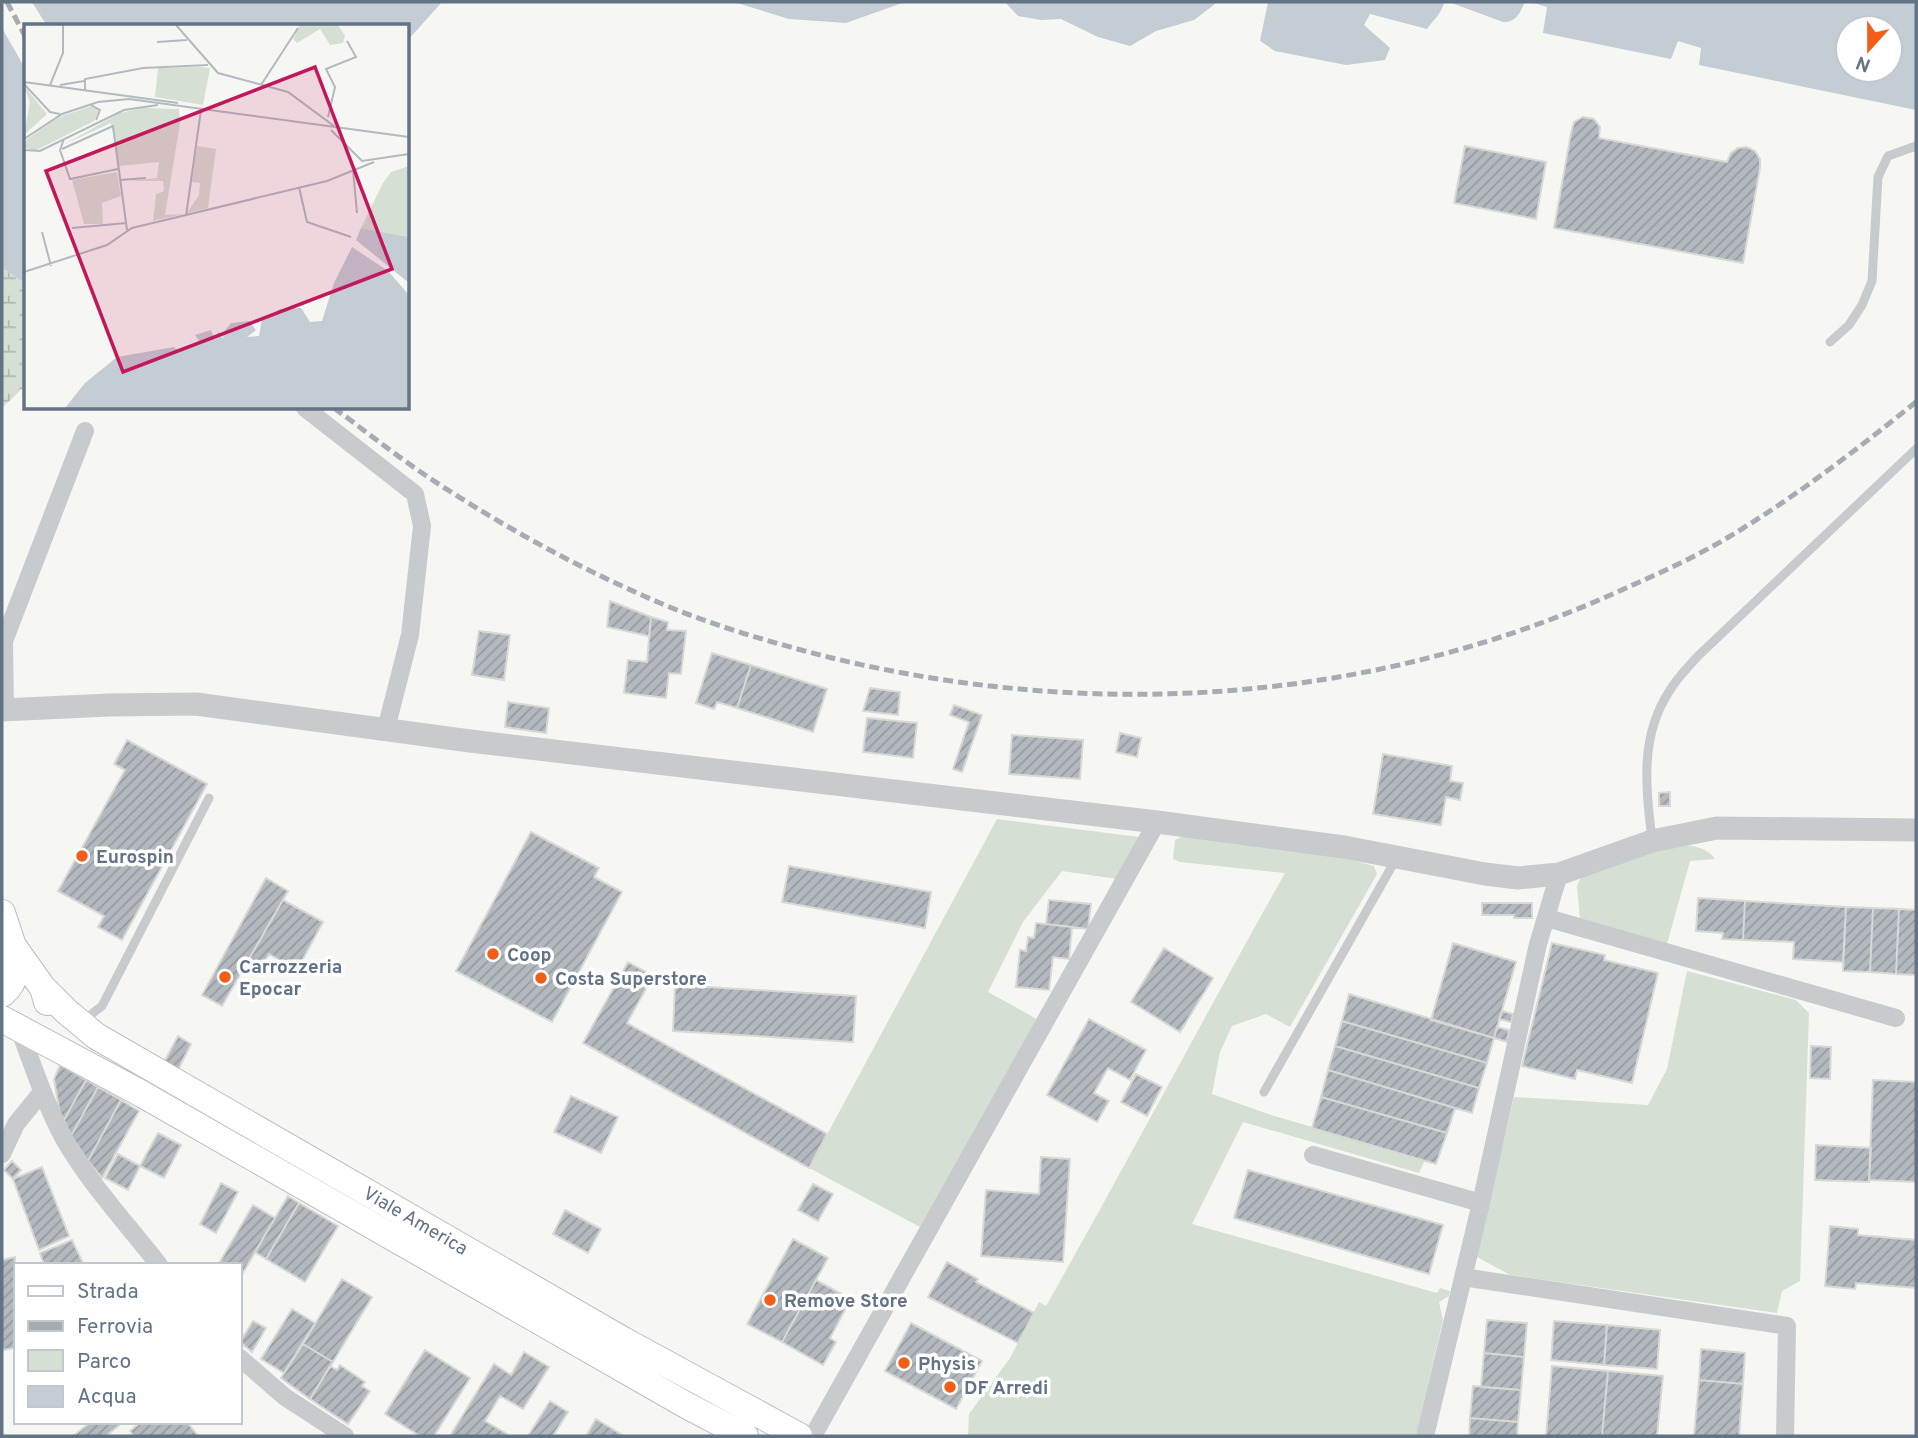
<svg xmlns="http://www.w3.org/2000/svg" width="1918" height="1438" font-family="Overpass,sans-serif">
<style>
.green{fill:#d6dfd3}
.wetland{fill:url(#wetland-marsh)}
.water{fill:#c3cdd3;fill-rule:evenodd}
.building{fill:url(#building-hatch);stroke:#d8d8d5;stroke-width:2}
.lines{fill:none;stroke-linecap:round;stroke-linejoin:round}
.secondary-casing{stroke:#babec3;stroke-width:28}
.service{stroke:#c8cbce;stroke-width:9}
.minor{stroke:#c8cbce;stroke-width:18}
.tertiary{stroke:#c8cbce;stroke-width:23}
.secondary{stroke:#fff;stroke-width:26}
.rail{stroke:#a7acb2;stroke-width:5;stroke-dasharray:10 5;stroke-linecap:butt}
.poi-dot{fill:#f25e17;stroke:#fff;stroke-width:2.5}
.labels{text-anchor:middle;stroke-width:7;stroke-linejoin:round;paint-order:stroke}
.poi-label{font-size:19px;font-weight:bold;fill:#637386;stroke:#fff;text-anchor:start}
.street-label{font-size:19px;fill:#637386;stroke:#fff}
.inset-road{fill:none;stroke:#b2bac0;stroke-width:2}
.view{fill:#c2185b;fill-opacity:0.15;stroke:#c2185b;stroke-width:3.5}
.inset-edge{fill:none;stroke:#637386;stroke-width:3.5}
</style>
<defs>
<pattern id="wetland-marsh" width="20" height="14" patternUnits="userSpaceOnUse" patternTransform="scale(1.75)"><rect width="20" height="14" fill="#d6dfd3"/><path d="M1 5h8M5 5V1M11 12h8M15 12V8" fill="none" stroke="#b1b9b1"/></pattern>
<pattern id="building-hatch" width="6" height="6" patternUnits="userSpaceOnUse" patternTransform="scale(1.75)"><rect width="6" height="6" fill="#b3b9bf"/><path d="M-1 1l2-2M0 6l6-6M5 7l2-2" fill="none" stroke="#959ba1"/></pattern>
</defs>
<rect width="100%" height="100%" fill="#f6f7f2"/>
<path class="green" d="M 997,819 L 1139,837 L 1117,879 L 1062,871 L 1023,922 L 988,992 L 1037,1019 L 920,1227 L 809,1168 Z
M 1183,836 L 1334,855 L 1374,866 L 1377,874 L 1290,1027 L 1266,1014 L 1232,1026 L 1220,1052 L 1212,1094 L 1271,1115 L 1425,1160 L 1419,1173 L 1243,1122 L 1192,1224 L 1437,1293 L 1440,1288 L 1450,1291 L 1449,1296 L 1439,1302 L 1443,1320 L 1416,1436 L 968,1436 L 969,1414 L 1010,1358 L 1039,1302 L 1046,1306 C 1127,1163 1204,1017 1285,873 L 1180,862 L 1173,859 L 1175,840 Z
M 1667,844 C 1683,845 1705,844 1715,859 L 1690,861 L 1667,944 L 1580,920 L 1577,886 L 1581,877 Z
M 1687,971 L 1796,1000 L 1809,1013 L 1800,1281 L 1782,1291 L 1777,1313 L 1510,1275 L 1477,1257 L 1514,1097 L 1648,1105 L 1667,1069 Z"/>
<path class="wetland" d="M 2,268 L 26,284 L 26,385 L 2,408 Z"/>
<path class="water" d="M 32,2 L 442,2 L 408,40 L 408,26 L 47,26 Z
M 734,2 L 905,2 L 846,23 L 789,19 Z
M 1005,2 L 1214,2 L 1215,4 L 1194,20 L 1156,31 L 1130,46 L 1098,37 L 1061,19 L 1041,20 L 1018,16 Z
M 1268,2 L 1444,2 C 1442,13 1434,19 1427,29 L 1370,14 L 1364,25 L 1390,48 L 1385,60 L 1346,65 L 1275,51 L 1260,41 Z
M 1449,2 L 1525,2 C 1519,14 1517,22 1503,22 Z
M 1530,2 L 1916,2 L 1916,110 L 1699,65 L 1701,48 L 1678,41 L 1671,59 L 1543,33 L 1547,7 ZM 1890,28 L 1890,70 L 1848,70 L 1848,28 Z
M 2,28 L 26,70 L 26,284 L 2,268 Z"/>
<path class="building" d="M 1583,117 L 1594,119 L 1600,127 L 1599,138 L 1727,162 L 1731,153 L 1738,148 L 1747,147 L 1755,151 L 1760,159 L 1760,168 L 1743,263 L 1554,228 L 1571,133 L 1574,122 Z
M 1465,146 L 1546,162 L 1536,219 L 1454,203 Z
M 610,601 L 651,617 L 649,636 L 607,627 Z
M 651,617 L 668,622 L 667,630 L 686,631 L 681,674 L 669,673 L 666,698 L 624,693 L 628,660 L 647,662 Z
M 479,631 L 510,635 L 504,680 L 472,675 Z
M 712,653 L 751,665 L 737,708 L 717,702 L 714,709 L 696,703 Z
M 751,665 L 827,689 L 813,732 L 737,708 Z
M 870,688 L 900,692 L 898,715 L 863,711 Z
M 508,702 L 549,708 L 546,733 L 505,727 Z
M 954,705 L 982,715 L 962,772 L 953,769 L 969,722 L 950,715 Z
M 867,718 L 917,723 L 913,758 L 863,752 Z
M 1120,733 L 1141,738 L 1137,757 L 1116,752 Z
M 1012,735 L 1083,740 L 1080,779 L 1009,774 Z
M 127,740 L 207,784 L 122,940 L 98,927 L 104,916 L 58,891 L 125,770 L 114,764 Z
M 1383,754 L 1452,766 L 1450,781 L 1463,783 L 1460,800 L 1446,797 L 1441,825 L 1373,814 Z
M 1670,792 L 1670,806 L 1659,806 L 1659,793 Z
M 531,832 L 599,868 L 594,877 L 622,892 L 552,1022 L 456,971 Z
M 789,866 L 931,892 L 925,928 L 782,902 Z
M 266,878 L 288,891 L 222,1006 L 202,995 Z
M 1698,898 L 1745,901 L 1743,940 L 1722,939 L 1723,933 L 1696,931 Z
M 283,900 L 323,922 L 297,970 L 269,954 L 262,966 L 249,959 Z
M 1049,900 L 1091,904 L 1088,929 L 1046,924 Z
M 1745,901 L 1846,907 L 1843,962 L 1793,959 L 1794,942 L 1743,940 Z
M 1482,903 L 1532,903 L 1532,918 L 1514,918 L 1514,915 L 1482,915 Z
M 1846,907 L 1873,908 L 1870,972 L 1843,971 Z
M 1873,908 L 1899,909 L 1896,974 L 1870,972 Z
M 1899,909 L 1916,910 L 1916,975 L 1896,974 Z
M 1036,923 L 1072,927 L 1069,959 L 1053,957 L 1049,990 L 1016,987 L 1020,950 L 1026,951 L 1028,937 L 1034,938 Z
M 1453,943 L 1516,962 L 1494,1038 L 1431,1020 Z
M 1552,943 L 1605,955 L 1604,960 L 1658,973 L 1632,1083 L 1577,1070 L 1575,1079 L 1522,1066 Z
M 1164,948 L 1213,978 L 1180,1032 L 1131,1002 Z
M 628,962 L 653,976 L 627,1023 L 827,1134 L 809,1168 L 583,1043 Z
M 675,985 L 856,996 L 853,1042 L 673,1031 Z
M 1349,994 L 1494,1038 L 1487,1063 L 1342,1021 Z
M 1502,1011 L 1513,1014 L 1511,1022 L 1499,1019 Z
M 1089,1019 L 1146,1050 L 1130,1080 L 1108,1068 L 1094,1093 L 1109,1101 L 1097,1122 L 1047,1095 Z
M 1342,1021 L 1487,1063 L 1479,1088 L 1335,1046 Z
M 1497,1027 L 1509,1030 L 1507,1042 L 1494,1038 Z
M 178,1036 L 191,1044 L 177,1072 L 163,1064 Z
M 1335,1046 L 1479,1088 L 1472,1113 L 1328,1070 Z
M 1811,1046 L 1831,1047 L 1830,1079 L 1810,1078 Z
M 60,1065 L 86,1080 L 64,1120 L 60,1114 L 54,1079 Z
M 1328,1070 L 1455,1108 L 1447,1133 L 1321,1097 Z
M 1136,1074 L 1162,1087 L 1147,1116 L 1121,1102 Z
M 86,1080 L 98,1087 L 71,1136 L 64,1120 Z
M 1873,1080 L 1916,1082 L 1916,1182 L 1869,1180 Z
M 98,1087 L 121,1100 L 88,1161 L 71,1136 Z
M 571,1096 L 618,1117 L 601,1153 L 554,1132 Z
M 1321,1097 L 1447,1133 L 1436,1164 L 1312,1128 Z
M 121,1100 L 139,1111 L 102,1178 L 88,1161 Z
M 158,1133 L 181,1145 L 164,1178 L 140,1166 Z
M 1816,1145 L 1871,1148 L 1869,1182 L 1815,1180 Z
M 118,1154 L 140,1166 L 128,1190 L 105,1178 Z
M 1041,1157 L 1070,1159 L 1063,1262 L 981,1256 L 986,1190 L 1039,1194 Z
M 12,1161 L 21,1170 L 13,1179 L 4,1170 Z
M 42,1167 L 69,1236 L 39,1250 L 13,1179 Z
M 1248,1170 L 1443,1225 L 1429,1274 L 1234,1218 Z
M 221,1183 L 238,1192 L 216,1233 L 200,1224 Z
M 813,1184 L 833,1194 L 818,1221 L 798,1210 Z
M 288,1196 L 299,1203 L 266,1259 L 255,1252 Z
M 299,1203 L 338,1226 L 305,1282 L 266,1259 Z
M 253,1205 L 275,1218 L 240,1278 L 240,1265 L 218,1265 Z
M 565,1210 L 601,1229 L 588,1253 L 553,1234 Z
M 1830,1226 L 1858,1229 L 1858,1235 L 1916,1240 L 1916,1288 L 1856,1283 L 1855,1289 L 1825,1286 Z
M 793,1239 L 828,1258 L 782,1342 L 747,1324 Z
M 72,1240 L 84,1265 L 44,1265 L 40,1253 Z
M 15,1257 L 16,1348 L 2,1350 L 2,1260 Z
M 947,1262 L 978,1279 L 976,1282 L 1034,1313 L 1018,1343 L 928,1297 Z
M 342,1279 L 372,1297 L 333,1362 L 303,1344 Z
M 816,1280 L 851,1299 L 830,1338 L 836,1342 L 823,1365 L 782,1342 Z
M 292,1309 L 315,1323 L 284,1373 L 261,1359 Z
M 1487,1320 L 1527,1323 L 1524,1357 L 1484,1353 Z
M 253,1321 L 266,1328 L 252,1352 L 240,1342 Z
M 1554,1321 L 1607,1325 L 1604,1365 L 1551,1360 Z
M 911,1323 L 982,1361 L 956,1409 L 885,1371 Z
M 1607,1325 L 1660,1330 L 1657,1369 L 1604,1365 Z
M 303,1344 L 333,1362 L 310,1399 L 281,1378 Z
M 1701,1349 L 1745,1353 L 1743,1384 L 1699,1380 Z
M 425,1350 L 470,1378 L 434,1436 L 420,1436 L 385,1414 Z
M 524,1352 L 549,1367 L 523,1409 L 500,1396 L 485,1421 L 507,1434 L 506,1436 L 450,1436 L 494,1364 L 511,1375 Z
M 1484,1353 L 1524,1357 L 1521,1390 L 1481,1387 Z
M 340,1365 L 365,1382 L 362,1386 L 370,1391 L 348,1424 L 310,1399 L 330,1366 L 337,1370 Z
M 1552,1366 L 1608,1371 L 1602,1436 L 1546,1436 Z
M 1608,1371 L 1663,1376 L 1657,1436 L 1602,1436 Z
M 1699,1380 L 1743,1384 L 1739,1436 L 1694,1436 Z
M 1473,1386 L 1521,1390 L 1518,1422 L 1470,1418 Z
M 550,1401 L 568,1412 L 553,1436 L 528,1436 Z
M 1470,1418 L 1518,1422 L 1517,1436 L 1469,1436 Z
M 596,1419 L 624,1436 L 586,1436 Z
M 91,1422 L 123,1422 L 106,1436 L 73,1436 Z
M 141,1422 L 187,1422 L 198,1436 L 134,1436 L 130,1431 Z"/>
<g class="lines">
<g class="secondary-casing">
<path id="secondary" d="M 2,913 L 13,946 L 43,988 L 47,1002
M 43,988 L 66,1011 L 96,1036 L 623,1340 L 799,1436
M 2,994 C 19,980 16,966 13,946
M 2,1019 L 142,1094 L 686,1405 L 745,1436"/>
</g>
<path class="service" d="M 1830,342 L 1849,325 L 1862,305 L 1872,281 L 1878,177 L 1888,156 L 1916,146
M 1652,840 C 1646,787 1639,737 1670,690 C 1677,678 1688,667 1698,656 L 1916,449
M 81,1022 L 102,1006 L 209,798
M 1264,1092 L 1396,859"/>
<path class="minor" d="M 305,408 L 415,494 L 422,526 L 410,635 L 386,729
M 5,710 L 4,641 L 85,431
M 1547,918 L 1896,1018
M 19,1029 C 33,1065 45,1104 64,1139 C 89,1183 128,1225 159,1265
M 2,1154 L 16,1124 L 42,1092
M 1313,1155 L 1481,1203
M 1463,1277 L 1787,1326 L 1785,1436
M 240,1358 L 285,1397 L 345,1436
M 813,1436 L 1157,822
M 1425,1436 L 1481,1203 L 1538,944 L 1559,874"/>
<path class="tertiary" d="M 2,710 L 109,705 L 196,704 L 470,741 L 1157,822 L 1344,847 L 1485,874 L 1518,878 L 1559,874 L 1652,841 L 1717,828 L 1916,830"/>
<use href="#secondary" class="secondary"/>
<path class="rail" d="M 7,2 L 26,38
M 334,408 C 364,430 394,454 425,475 C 494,521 567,562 644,596 C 703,623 769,642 832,658 C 1099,722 1376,703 1626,588 C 1660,573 1695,557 1727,538 C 1794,498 1855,451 1916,402"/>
</g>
<g class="poi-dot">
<circle cx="82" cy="856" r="7"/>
<circle cx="493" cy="954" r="7"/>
<circle cx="225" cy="977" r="7"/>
<circle cx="541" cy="978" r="7"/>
<circle cx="770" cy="1300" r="7"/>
<circle cx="904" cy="1363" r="7"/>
<circle cx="950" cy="1387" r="7"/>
</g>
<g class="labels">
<g class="poi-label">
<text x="96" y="863">Eurospin</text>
<text x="507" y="961">Coop</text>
<text x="239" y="973">Carrozzeria<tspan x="239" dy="22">Epocar</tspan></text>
<text x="555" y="985">Costa Superstore</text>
<text x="784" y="1307">Remove Store</text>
<text x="918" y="1370">Physis</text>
<text x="964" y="1394">DF Arredi</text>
</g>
<g class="street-label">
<text transform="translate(416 1220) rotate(30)" y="7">Viale America</text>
</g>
</g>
<g transform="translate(24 24)">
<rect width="385" height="385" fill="#f6f7f2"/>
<path d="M 276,1 L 314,1 L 321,12 L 319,19 L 306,21 L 296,5 L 273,19 L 269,15 ZM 175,43 L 186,44 L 179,81 L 131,73 L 134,44 ZM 0,62 L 23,90 L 0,111 L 6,78 ZM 68,82 L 75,86 L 70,97 L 11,127 L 0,123 L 3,115 L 35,93 ZM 119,84 L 155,85 L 156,99 L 141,191 L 158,190 L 129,197 L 132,170 L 140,167 L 139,157 L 106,157 L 133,154 L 135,138 L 95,142 L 87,99 L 39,121 L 96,89 ZM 173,122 L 192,125 L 184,184 L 163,189 L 175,171 L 176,159 L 168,158 ZM 93,148 L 97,172 L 78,179 L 79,200 L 60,200 L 48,156 Z" fill="#d6dfd3"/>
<path d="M 385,142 L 385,213 L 337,204 L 359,159 L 367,148 Z" fill="#d6dfd3"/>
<path d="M 337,204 L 385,213 L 385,259 L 332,216 ZM 328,223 L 364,247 L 385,271 L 385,384 L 41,384 L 61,359 L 93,333 L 150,323 L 154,327 L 175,317 L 171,311 L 187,306 L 191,316 L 194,308 L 200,315 L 198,310 L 207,299 L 225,297 L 232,306 L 223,313 L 235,312 L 238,296 L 256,285 L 277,284 L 286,298 L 298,297 L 310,259 Z" fill="#c3cdd3"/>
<path class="inset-road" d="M 152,1 L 194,49 L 264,68 L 310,102M 133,18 L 163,16M 0,58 L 154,79M 0,60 L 26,88 L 36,90M 26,61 L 39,29 L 39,1M 36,61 L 60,57M 237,61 L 274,4M 61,66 L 61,55 L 119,44 L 184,41M 67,81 L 76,86 L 72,96M 304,93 L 311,63 L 302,45 L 332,33 L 323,17M 307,106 L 338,137 L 385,130M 0,115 L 38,90 L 74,78 L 105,75 L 385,113M 40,115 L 36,126 L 46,155 L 94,145M 38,125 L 89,102 L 103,206M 0,126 L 16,127 L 100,86 L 134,81M 329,146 L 333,189M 96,156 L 122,154M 275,163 L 283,198 L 327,213M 162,192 L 177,86M 48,204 L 102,199M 18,208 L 27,242M 0,248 L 83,221 L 108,204 L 303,157 L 350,138"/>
<path class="view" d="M 291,43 L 368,245 L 99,348 L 22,147 Z"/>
<rect width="385" height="385" class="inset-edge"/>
</g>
<rect width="1918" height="1438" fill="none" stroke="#637386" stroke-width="7"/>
<rect x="14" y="1263" width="228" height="161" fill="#ffffff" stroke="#c1c7cf" stroke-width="2"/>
<rect x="28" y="1286" width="35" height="10" fill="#ffffff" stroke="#c1c7cf" stroke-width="2"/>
<text x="77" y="1298" font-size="21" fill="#637386">Strada</text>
<rect x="28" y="1321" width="35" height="10" fill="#a7acb2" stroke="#c1c7cf" stroke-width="2"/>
<text x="77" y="1333" font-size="21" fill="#637386">Ferrovia</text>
<rect x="28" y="1350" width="35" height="21" fill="#d6dfd3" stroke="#c1c7cf" stroke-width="2"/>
<text x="77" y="1368" font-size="21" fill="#637386">Parco</text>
<rect x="28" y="1386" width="35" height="21" fill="#c3cdd3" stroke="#c1c7cf" stroke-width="2"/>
<text x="77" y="1403" font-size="21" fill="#637386">Acqua</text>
<g transform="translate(1869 49) rotate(201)"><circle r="33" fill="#ffffff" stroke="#c1c7cf" stroke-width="2"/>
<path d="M0-5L12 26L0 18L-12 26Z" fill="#f25e17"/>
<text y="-10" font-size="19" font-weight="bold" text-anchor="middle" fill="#637386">N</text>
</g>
</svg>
